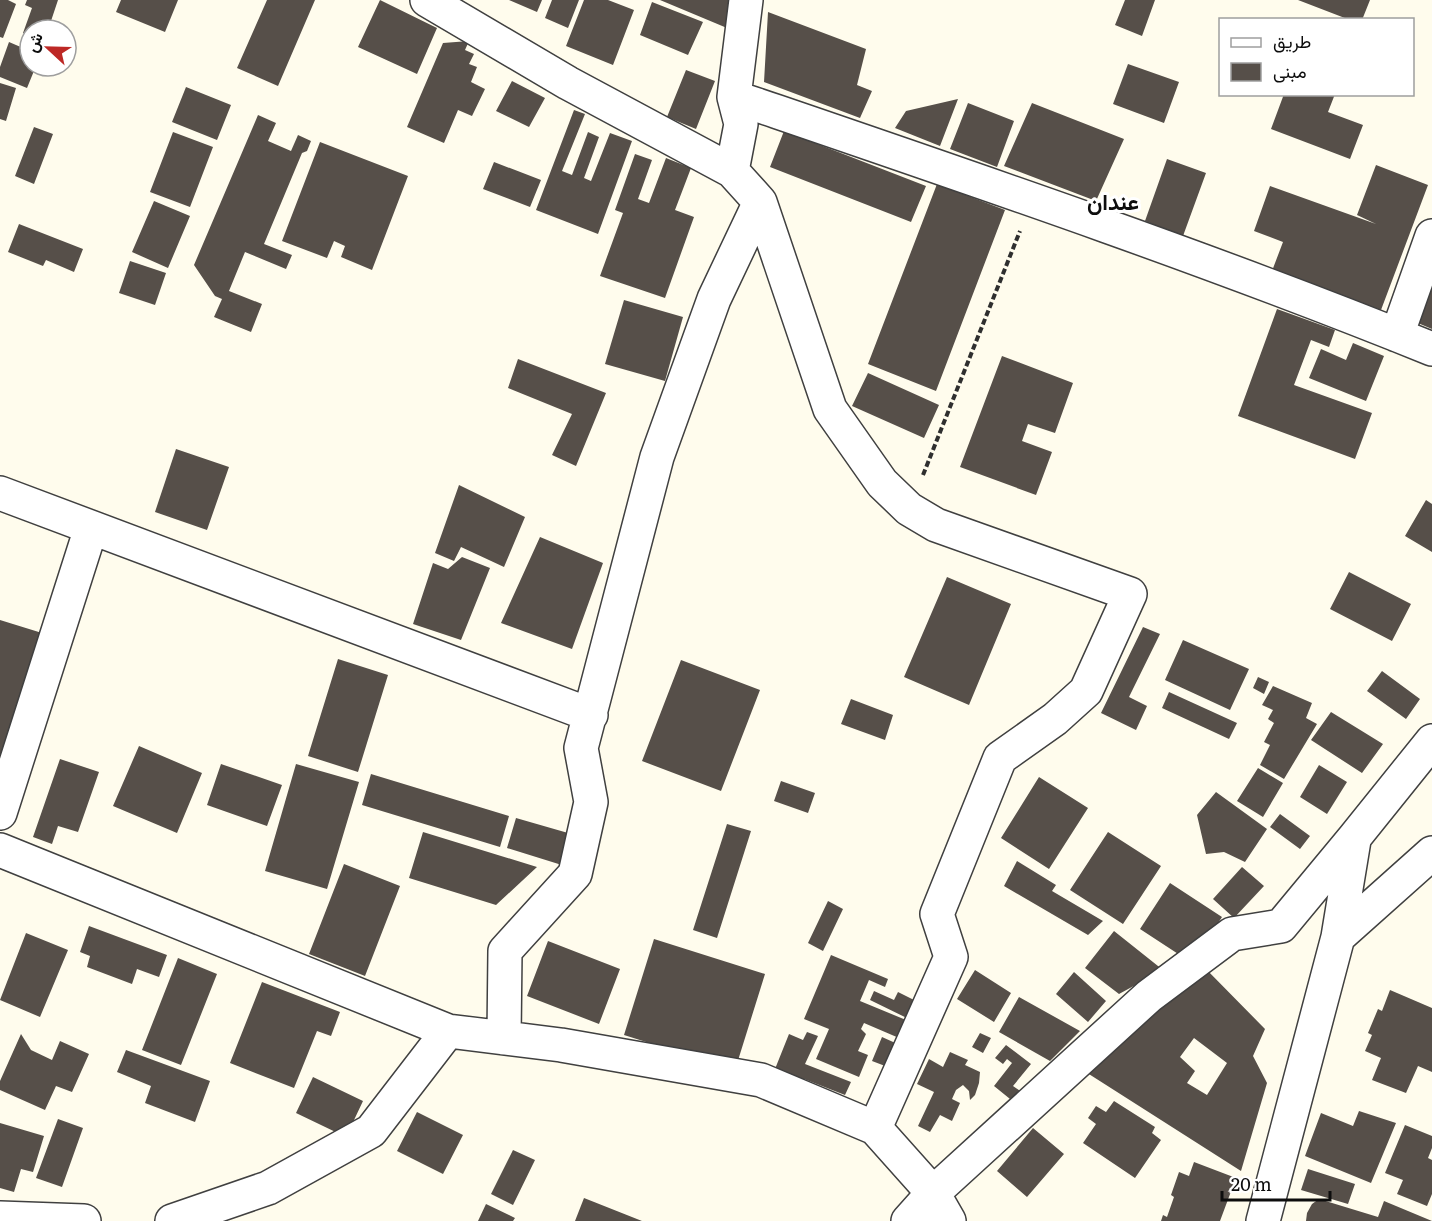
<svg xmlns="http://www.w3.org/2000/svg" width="1432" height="1221" font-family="Literata,Vazirmatn,serif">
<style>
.building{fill:#564f49;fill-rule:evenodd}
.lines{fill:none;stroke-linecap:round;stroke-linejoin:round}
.minor-casing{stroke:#404040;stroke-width:36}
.path{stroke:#2f2f2f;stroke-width:4;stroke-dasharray:6 3;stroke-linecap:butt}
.minor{stroke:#fff;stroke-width:33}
.labels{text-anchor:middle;stroke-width:6;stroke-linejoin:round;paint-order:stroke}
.district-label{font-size:22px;font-weight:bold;fill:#0d0d0d;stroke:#fff}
</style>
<rect width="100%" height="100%" fill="#fffced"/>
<path class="building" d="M 0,0 L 8,0 L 16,4 L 3,38 L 0,37 Z
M 27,0 L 58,0 L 48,30 L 30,30 L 30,36 L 23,33 L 32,8 L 25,5 Z
M 121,0 L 178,0 L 165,32 L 116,12 Z
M 267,0 L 315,0 L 278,86 L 237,68 Z
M 380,0 L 437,28 L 417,74 L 358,47 Z
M 509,0 L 542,0 L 537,12 Z
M 552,0 L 579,0 L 568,28 L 545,18 Z
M 584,0 L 608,0 L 634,10 L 613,65 L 566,46 Z
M 660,0 L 734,0 L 727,28 Z
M 1125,0 L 1155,0 L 1142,36 L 1115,25 Z
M 1298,0 L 1370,0 L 1362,20 L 1350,20 Z
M 652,2 L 703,22 L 688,55 L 640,35 Z
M 768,12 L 866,49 L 857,85 L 872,91 L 860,118 L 764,82 Z
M 469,41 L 465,50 L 474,54 L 469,64 L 477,67 L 471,82 L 485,89 L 472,116 L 458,110 L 444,143 L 407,127 L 443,43 Z
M 9,42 L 30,51 L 30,66 L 36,66 L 27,88 L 0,77 L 0,67 Z
M 1128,64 L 1179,82 L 1164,123 L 1113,104 Z
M 686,70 L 715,81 L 696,129 L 667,117 Z
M 512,81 L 545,98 L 529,127 L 496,111 Z
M 0,83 L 16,88 L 6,121 L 0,119 Z
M 186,87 L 231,105 L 217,140 L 172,122 Z
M 1284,94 L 1335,94 L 1328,112 L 1363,125 L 1350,159 L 1271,129 Z
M 958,99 L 940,146 L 895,128 L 906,111 Z
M 968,103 L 1014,121 L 997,167 L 950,149 Z
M 1032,103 L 1124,139 L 1096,201 L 1004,166 Z
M 574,110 L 585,114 L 562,171 L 572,175 L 588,132 L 599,137 L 584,178 L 591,181 L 610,133 L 632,141 L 598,234 L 536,210 Z
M 258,115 L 276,123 L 268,141 L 291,151 L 298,135 L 311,141 L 307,151 L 302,153 L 264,244 L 292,255 L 286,269 L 245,252 L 229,291 L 262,304 L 251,332 L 214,317 L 222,299 L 215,296 L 194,265 Z
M 34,127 L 53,134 L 34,184 L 15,176 Z
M 784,131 L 926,186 L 911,222 L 770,167 Z
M 173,132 L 213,147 L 190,207 L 150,192 Z
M 320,142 L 408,176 L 372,270 L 341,257 L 345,246 L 334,241 L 327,258 L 282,241 Z
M 635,154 L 652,160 L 638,199 L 649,203 L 666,158 L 691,168 L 675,210 L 694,217 L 665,298 L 600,276 L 623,213 L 615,210 Z
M 1167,159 L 1206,173 L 1183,236 L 1145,221 Z
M 494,162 L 541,180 L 530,207 L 483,189 Z
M 1376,165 L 1428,185 L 1381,310 L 1272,271 L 1283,242 L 1254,231 L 1270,186 L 1376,224 L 1357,215 Z
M 937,184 L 1005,210 L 936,391 L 868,364 Z
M 154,201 L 190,216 L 168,268 L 132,252 Z
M 19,224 L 83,249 L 74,272 L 46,260 L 43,266 L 8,252 Z
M 130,261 L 166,273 L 155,305 L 119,293 Z
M 1428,286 L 1432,287 L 1432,329 L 1413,321 Z
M 624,300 L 683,317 L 665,381 L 605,364 Z
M 1277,309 L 1335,330 L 1329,347 L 1311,340 L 1294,385 L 1372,413 L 1355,459 L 1238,416 Z
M 1353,343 L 1384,356 L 1366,401 L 1309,378 L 1321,349 L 1346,360 Z
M 1002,356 L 1073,383 L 1055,433 L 1028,424 L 1022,441 L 1052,452 L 1036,495 L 960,467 Z
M 518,359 L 606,393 L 576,466 L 552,455 L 572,414 L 508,388 Z
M 868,373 L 939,405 L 924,438 L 852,406 Z
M 176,449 L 229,467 L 207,530 L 155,512 Z
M 459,485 L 525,517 L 504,567 L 461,547 L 454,561 L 435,553 Z
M 1426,500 L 1432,504 L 1432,552 L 1405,536 Z
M 540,537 L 603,563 L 572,649 L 501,623 Z
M 462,557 L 490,568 L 461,640 L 413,624 L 433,563 L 448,569 Z
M 1349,572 L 1411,604 L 1392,641 L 1330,609 Z
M 947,577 L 1011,604 L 969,705 L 904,677 Z
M 0,620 L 42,633 L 0,763 Z
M 1143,627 L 1160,634 L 1129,697 L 1147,706 L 1136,730 L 1101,713 Z
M 1183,640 L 1249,669 L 1230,710 L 1165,680 Z
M 338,659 L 388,675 L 358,772 L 308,756 Z
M 681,660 L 760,690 L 721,791 L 642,761 Z
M 1382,671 L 1420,699 L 1406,719 L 1367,691 Z
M 1258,677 L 1269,682 L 1264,694 L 1253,688 Z
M 1273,686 L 1312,703 L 1306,718 L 1317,724 L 1284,779 L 1260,765 L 1270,745 L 1264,742 L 1274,723 L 1268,719 L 1273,710 L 1262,705 Z
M 1169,692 L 1237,723 L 1229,739 L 1162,708 Z
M 851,699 L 893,715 L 885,740 L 841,724 Z
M 1331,712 L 1383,744 L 1362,773 L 1311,740 Z
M 139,746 L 202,773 L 177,833 L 113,806 Z
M 60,759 L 99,772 L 78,832 L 58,826 L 52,844 L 33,837 Z
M 221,764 L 282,785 L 267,826 L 207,805 Z
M 296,764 L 359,782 L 327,889 L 265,871 Z
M 1319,765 L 1347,782 L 1327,814 L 1300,797 Z
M 1258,768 L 1283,783 L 1263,817 L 1237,801 Z
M 371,774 L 509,816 L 500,847 L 362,805 Z
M 1039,777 L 1088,808 L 1049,869 L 1001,838 Z
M 781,781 L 815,793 L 808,813 L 774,801 Z
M 1216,792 L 1267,829 L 1245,862 L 1224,852 L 1206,854 L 1197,815 Z
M 1280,814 L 1310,836 L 1300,849 L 1270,827 Z
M 516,818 L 575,835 L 565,866 L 507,848 Z
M 727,824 L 751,831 L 717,938 L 693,930 Z
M 423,832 L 537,867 L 496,905 L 409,878 Z
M 1108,832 L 1161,866 L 1123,924 L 1070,890 Z
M 1017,861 L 1056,885 L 1052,891 L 1103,921 L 1088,935 L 1004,886 Z
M 344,864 L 400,886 L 365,976 L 309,954 Z
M 1242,867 L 1264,886 L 1234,918 L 1213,899 Z
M 1170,883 L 1222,917 L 1192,963 L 1140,929 Z
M 828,901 L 843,909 L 823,951 L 808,943 Z
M 89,926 L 167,955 L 159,977 L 137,969 L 132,984 L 87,967 L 90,956 L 80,952 Z
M 1114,931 L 1163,970 L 1119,994 L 1085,968 Z
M 26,933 L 68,950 L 40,1017 L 0,1000 Z
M 654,939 L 765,974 L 735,1070 L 624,1035 Z
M 548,941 L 620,969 L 599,1024 L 527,996 Z
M 831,955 L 888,979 L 885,987 L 869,980 L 860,1001 L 906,1020 L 899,1038 L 864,1023 L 861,1029 L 866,1034 L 858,1051 L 868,1055 L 859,1077 L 816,1059 L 829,1029 L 804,1019 Z
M 178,958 L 217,974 L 181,1065 L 142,1050 Z
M 1204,967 L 1265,1029 L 1253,1056 L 1267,1083 L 1241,1171 L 1081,1069 ZM 1194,1038 L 1227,1063 L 1207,1095 L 1187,1083 L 1195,1071 L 1180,1057 Z
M 975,970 L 1011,993 L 994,1022 L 957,999 Z
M 1074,972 L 1106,1001 L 1088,1022 L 1056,994 Z
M 262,982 L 340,1012 L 331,1036 L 317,1031 L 294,1088 L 230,1063 Z
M 1390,990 L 1432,1008 L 1432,1072 L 1418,1066 L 1406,1093 L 1372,1080 L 1381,1058 L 1365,1051 L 1372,1035 L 1368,1033 L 1378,1009 L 1382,1011 Z
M 874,991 L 894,1000 L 898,992 L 922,1004 L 913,1021 L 870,1000 Z
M 1019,997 L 1080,1031 L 1050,1061 L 999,1032 Z
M 807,1032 L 818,1036 L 805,1064 L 851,1082 L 845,1095 L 804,1079 L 799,1090 L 771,1079 L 789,1034 L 803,1040 Z
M 980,1033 L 991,1038 L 983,1053 L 972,1047 Z
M 21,1034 L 31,1050 L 52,1060 L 60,1041 L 89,1054 L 72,1092 L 56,1086 L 45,1110 L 0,1090 L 0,1081 Z
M 882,1037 L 902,1046 L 893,1069 L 872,1061 Z
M 1006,1045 L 1031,1064 L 1013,1086 L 1023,1093 L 1015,1103 L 994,1086 L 1012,1063 L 1007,1059 L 1003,1064 L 995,1058 Z
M 126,1050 L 210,1081 L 195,1122 L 145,1103 L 151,1086 L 117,1072 Z
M 950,1052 L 968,1060 L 965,1065 L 980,1072 L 979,1083 L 975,1095 L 970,1100 L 969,1091 L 963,1085 L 956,1090 L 952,1099 L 960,1103 L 952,1121 L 940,1115 L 930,1132 L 918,1126 L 934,1092 L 917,1084 L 929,1059 L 943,1067 Z
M 313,1077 L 363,1101 L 346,1137 L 296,1113 Z
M 1114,1101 L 1155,1127 L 1152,1133 L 1161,1140 L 1135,1178 L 1083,1143 L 1096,1124 L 1088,1118 L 1096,1106 L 1106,1112 Z
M 1359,1111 L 1396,1123 L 1371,1183 L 1305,1156 L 1321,1113 L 1353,1126 Z
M 417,1112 L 463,1135 L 443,1174 L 397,1151 Z
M 58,1119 L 83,1128 L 62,1187 L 36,1178 Z
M 0,1123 L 44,1136 L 33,1172 L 21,1169 L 14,1192 L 0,1188 Z
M 1405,1125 L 1432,1136 L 1432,1148 L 1428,1158 L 1432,1160 L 1432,1194 L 1427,1206 L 1397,1194 L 1403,1180 L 1385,1173 Z
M 1033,1128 L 1064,1154 L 1027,1197 L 997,1171 Z
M 513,1150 L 535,1160 L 513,1205 L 491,1194 Z
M 1194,1162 L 1236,1178 L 1220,1221 L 1161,1221 L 1163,1215 L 1167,1217 L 1174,1197 L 1171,1195 L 1179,1172 L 1189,1176 Z
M 1308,1169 L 1355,1184 L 1348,1204 L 1301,1190 Z
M 584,1198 L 642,1221 L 575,1221 Z
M 1319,1199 L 1378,1217 L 1384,1201 L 1432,1221 L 1306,1221 L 1307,1213 L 1312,1204 Z
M 486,1204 L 515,1218 L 513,1221 L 478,1221 Z"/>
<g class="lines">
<g class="minor-casing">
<path id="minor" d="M 427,0 L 568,83 L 732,171 L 760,202 L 714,299 L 657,457 L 581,748 L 591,802 L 575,874 L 505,951 L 504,1038
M 734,97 C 968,177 1202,256 1432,349
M 732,171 L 741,124 L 734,97 L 746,0
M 760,202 L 830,409 L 882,483 L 909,509 L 936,525 L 1130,594 L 1086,691 L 1055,719 L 1000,758 L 937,914 L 951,957 L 875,1128
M 1397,335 L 1432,236
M 0,493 L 591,715
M 0,813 L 91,528
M 0,850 L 448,1031 L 561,1045 L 761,1080 L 875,1128 L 933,1193 L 949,1221
M 1338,937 L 1432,853
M 0,1218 L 84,1221
M 172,1221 L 268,1188 L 371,1131 L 448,1031
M 908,1221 L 933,1193 L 1149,996 L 1232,934 L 1281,926 L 1354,838 L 1432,741
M 1263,1221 L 1338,937 L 1354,840"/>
</g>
<path class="path" d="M 923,475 L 1020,231"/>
<use href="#minor" class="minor"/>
</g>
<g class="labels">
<g class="district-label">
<text x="1113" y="210">عندان</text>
</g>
</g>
<rect x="1219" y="18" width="195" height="78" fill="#ffffff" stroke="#9e9e9e" stroke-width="1.5"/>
<rect x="1231" y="38" width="30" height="9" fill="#ffffff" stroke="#9e9e9e" stroke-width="1.5"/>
<text x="1273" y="48" font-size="18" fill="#0d0d0d">طريق</text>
<rect x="1231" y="63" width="30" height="18" fill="#564f49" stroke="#9e9e9e" stroke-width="1.5"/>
<text x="1273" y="78" font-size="18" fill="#0d0d0d">مبنى</text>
<g transform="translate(48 48) rotate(292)"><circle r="28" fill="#ffffff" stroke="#9e9e9e" stroke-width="1.5"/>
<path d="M0-4.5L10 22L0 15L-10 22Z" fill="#bd2825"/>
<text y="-9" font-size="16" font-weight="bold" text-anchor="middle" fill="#0d0d0d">ش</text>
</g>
<path d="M1222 1191v9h108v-9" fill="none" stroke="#0d0d0d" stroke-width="3"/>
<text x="1231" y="1191" font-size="18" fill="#0d0d0d" stroke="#ffffff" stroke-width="4.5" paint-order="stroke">20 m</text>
</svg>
